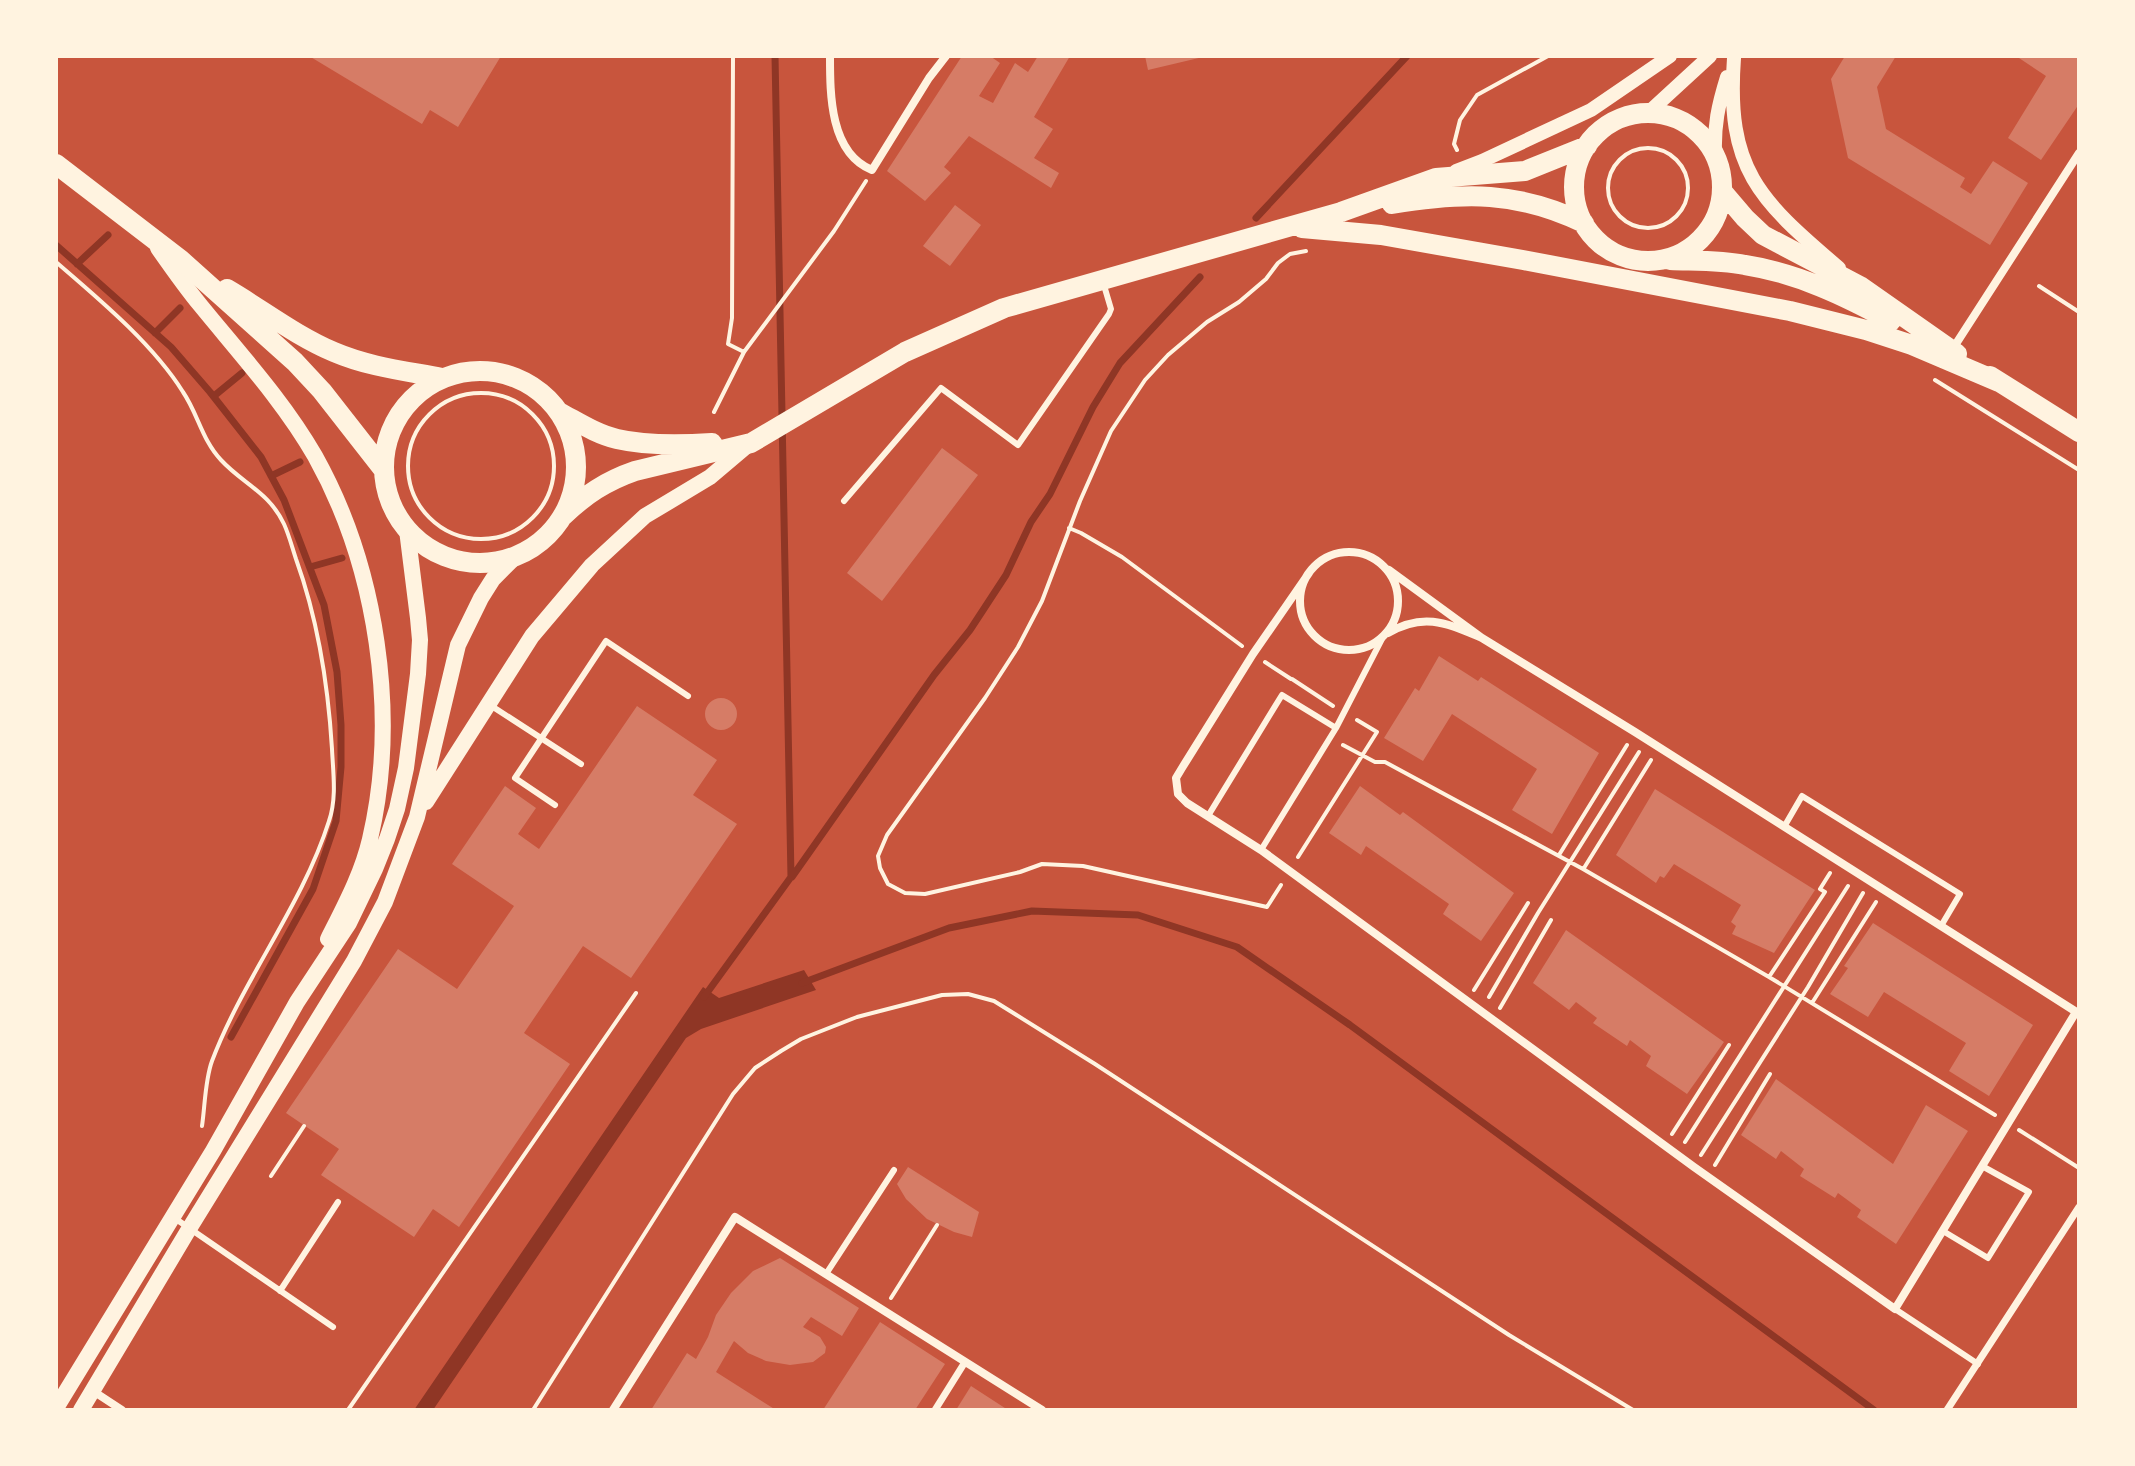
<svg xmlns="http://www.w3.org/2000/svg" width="2135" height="1466" font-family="Overpass,sans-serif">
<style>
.water{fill:#8f3625}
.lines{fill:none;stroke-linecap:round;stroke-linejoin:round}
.stream{stroke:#8f3625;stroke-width:7}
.building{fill:#d67c66}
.path{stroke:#fff3e0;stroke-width:4}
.service{stroke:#fff3e0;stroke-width:6}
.pedestrian{stroke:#fff3e0;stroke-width:7}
.minor{stroke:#fff3e0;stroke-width:8}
.tertiary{stroke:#fff3e0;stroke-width:14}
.secondary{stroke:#fff3e0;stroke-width:16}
.primary{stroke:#fff3e0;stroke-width:20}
</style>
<rect width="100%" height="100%" fill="#c8553d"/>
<path class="water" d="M 804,970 L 816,990 L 701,1029 L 686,1038 L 433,1410 L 414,1410 L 703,987 L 719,998 Z"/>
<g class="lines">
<path class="stream" d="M 1256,218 L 1407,56
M 56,245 L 171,347 L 210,392 L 261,457 L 284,500 L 324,605 L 337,672 L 341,725 L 341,767 L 336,821 L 313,889 L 231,1037
M 77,264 L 108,235
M 155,333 L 180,308
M 214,396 L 242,373
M 271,476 L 300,462
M 310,567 L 342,558
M 792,877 L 934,675 L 970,630 L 1006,575 L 1031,522 L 1050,494 L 1093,407 L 1120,363 L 1200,277
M 802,983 L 949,928 L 1032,911 L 1138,915 L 1237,947 L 1350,1025 L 1874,1410
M 704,997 L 791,877 L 775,56"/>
</g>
<path class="building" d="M 309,56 L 501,56 L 458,127 L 430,110 L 422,124 Z
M 962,56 L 990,56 L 1000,63 L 979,96 L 993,103 L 1015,63 L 1028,72 L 1038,56 L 1070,56 L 1034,117 L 1053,129 L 1034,158 L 1059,173 L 1051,188 L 969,136 L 944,167 L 951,173 L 925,201 L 887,171 Z
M 1145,56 L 1203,56 L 1203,57 L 1148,70 Z
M 1845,56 L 1896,56 L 1877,87 L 1886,129 L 1965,178 L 1960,187 L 1971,194 L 1993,161 L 2028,183 L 1990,245 L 1848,158 L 1831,79 Z
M 2016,56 L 2079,56 L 2079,80 L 2077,84 L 2079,85 L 2079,104 L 2041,160 L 2008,138 L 2046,76 Z
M 955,205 L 981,225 L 950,266 L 923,246 Z
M 942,448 L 978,475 L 882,601 L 847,573 Z
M 1439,656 L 1478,681 L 1481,677 L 1599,753 L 1552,834 L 1512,810 L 1537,769 L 1452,714 L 1423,761 L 1384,738 L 1415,688 L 1419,691 Z
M705 714a16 16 0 1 1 32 0a16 16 0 1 1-32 0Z
M 637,706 L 717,760 L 693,795 L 737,824 L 631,978 L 583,946 L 524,1033 L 570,1064 L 459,1227 L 433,1209 L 414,1237 L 321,1175 L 339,1149 L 286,1113 L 398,949 L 457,989 L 514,906 L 452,864 L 505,786 L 536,808 L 518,834 L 539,849 Z
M 1360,786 L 1400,815 L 1403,812 L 1514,893 L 1481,941 L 1443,914 L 1449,904 L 1366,846 L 1361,855 L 1329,833 Z
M 1655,789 L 1815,890 L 1774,953 L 1732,934 L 1736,926 L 1731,922 L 1741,905 L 1674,864 L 1664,878 L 1660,876 L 1656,883 L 1616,855 Z
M 1873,923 L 2033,1025 L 1989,1096 L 1949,1071 L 1966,1043 L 1884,992 L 1868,1017 L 1830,994 L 1848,968 L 1844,966 Z
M 1566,930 L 1724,1042 L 1687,1094 L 1646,1066 L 1651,1056 L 1630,1040 L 1627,1046 L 1593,1023 L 1597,1018 L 1576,1002 L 1569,1010 L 1533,983 Z
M 1776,1079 L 1893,1164 L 1926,1105 L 1968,1131 L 1896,1244 L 1857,1217 L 1861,1210 L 1838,1193 L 1835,1198 L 1800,1176 L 1804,1169 L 1781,1151 L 1776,1159 L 1741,1135 Z
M 908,1167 L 979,1212 L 972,1237 L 954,1232 L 927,1219 L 906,1199 L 897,1184 Z
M 780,1258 L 859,1308 L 842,1336 L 811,1317 L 803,1327 L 820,1337 L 826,1347 L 825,1353 L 813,1362 L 790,1365 L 766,1361 L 748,1353 L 734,1341 L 716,1372 L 776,1410 L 651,1410 L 687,1353 L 696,1359 L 708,1337 L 716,1315 L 731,1293 L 753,1271 Z
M 880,1322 L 945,1364 L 915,1410 L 823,1410 Z
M 971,1386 L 1008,1410 L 956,1410 Z"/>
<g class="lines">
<path class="path" d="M 733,56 L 732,318 L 728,344 L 744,352
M1608 188a40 40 0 1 1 80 0a40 40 0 1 1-80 0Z
M 1457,150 L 1454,144 L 1460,120 L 1477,95 L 1548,56
M 56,262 C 99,299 153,344 183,392 C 198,414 202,440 221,460 C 243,484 269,492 284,524 C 289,535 292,547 296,559 C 318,620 328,683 332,749 C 333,772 337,798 329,821 C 302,906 244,977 212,1061 C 205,1080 205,1106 202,1126
M 2039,286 L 2079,312
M 1935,380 L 2079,470
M408 466a73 73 0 1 1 146 0a73 73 0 1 1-146 0Z
M 714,412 L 744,352 L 834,231 L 866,181
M 1069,528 L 1081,533 L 1122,557 L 1242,646
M 1265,662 L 1291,679
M 1292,679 L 1333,706
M 1343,745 L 1375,762 L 1385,762 L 1583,869 L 1769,977 L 1995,1115
M 1559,855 L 1627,745
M 1298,857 L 1377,732 L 1357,720
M 1584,868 L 1651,760
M 1281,885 L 1267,907 L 1083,866 L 1042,864 L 1020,872 L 925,894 L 905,893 L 888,884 L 880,868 L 878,856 L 887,835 L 985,698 L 1018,647 L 1042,601 L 1080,501 L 1111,431 L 1145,380 L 1168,355 L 1207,322 L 1239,302 L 1266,279 L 1278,263 L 1290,254 L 1306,251
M 1769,977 L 1825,892 L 1820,889 L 1830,873
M 1474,990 L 1528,903
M 1489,997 L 1538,913 L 1639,752
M 1812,1003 L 1876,902
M 1500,1008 L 1551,920
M 2019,1130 L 2079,1168
M 1672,1134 L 1729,1045
M 1685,1142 L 1848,886
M 1701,1155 L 1808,987 L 1863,893
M 1715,1165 L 1770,1074
M 271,1176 L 304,1126
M 891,1298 L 937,1225
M 348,1410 L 636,993
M 533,1410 L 733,1094 L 755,1068 L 781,1051 L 801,1039 L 857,1017 L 942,995 L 968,994 L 994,1001 L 1095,1064 L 1509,1335 L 1633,1410"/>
<path class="service" d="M 844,501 L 941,388 L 1018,445 L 1109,314 L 1111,309 L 1103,282
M 490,705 L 581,764
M 1336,728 L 1384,635
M 555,805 L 515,778 L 606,641 L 688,696
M 1208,816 L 1282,695 L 1336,728 L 1261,850
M 1784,827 L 1802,796 L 1960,894 L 1941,926
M 173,1217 L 333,1327
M 1943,1231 L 1988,1258 L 2029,1192 L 1982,1166
M 826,1274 L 894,1170
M 280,1291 L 338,1202
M 1895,1309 L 1978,1364"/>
<path class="pedestrian" d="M 935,1410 L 965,1362
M 1947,1410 L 2079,1207"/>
<path class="minor" d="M 830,56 C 830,95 830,153 872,170 L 929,78 L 946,56
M 1952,350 L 2079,153
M1300 601a49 49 0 1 1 98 0a49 49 0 1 1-98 0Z
M 1309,573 L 1253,654 L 1182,768 L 1176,778 L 1178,794 L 1187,803 L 1261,850 L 1694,1167 L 1895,1309 L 2076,1012
M 1388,633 C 1424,612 1446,623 1482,638 L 1389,570
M 1482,638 L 1635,732 L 2078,1013
M 93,1391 L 122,1410
M 613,1410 L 735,1217 L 1042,1410"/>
<path class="tertiary" d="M 1734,58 C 1726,169 1758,199 1839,268
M 1648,113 L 1710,56
M 1715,155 C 1714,125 1718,106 1727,77
M 1456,171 L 1482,161 L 1591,110 L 1670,56"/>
<path class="secondary" d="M 158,248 C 172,268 186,288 201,306 C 241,355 284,402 315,456 C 377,567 399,715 370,839 C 362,874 344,907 328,939
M 426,802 L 532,636 L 592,565 L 645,516 L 710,477 L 749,444
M 56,1408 L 213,1151 L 297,1002 L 349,923 L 375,869 L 387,839 L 397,809 L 406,768 L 418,674 L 420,640 L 418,618 L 407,530
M 81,1410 L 189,1229 L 354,961 L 385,902 L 417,817 L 458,645 L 481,598 L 493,579 L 516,556"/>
<path class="primary" d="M1574 187a74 74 0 1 1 148 0a74 74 0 1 1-148 0Z
M 56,164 L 181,260 L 295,362 L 322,391 L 383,469
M 1722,191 L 1745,218 L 1763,235 L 1860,286 L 1957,354
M 1392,204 C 1464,192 1518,191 1584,223
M 1302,228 L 1381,235 L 1523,260 L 1790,311 L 1866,330 L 1912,345 L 1999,382
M 1670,260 C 1695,261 1721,260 1745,265 C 1797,273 1845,296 1891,321
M 227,289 C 263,310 296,336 334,352 C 369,367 406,371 442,378
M384 467a96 96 0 1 1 192 0a96 96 0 1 1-192 0Z
M 1990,376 L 2079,432
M 559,412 C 578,422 596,434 617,439 C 647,446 681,445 712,443
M 563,516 C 585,495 606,481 635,471 L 751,443 L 905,352 L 1004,308 L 1341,212 L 1436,178 L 1525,171 L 1587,146"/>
</g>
<rect width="2135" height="1466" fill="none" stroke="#fff3e0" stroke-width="116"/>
</svg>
